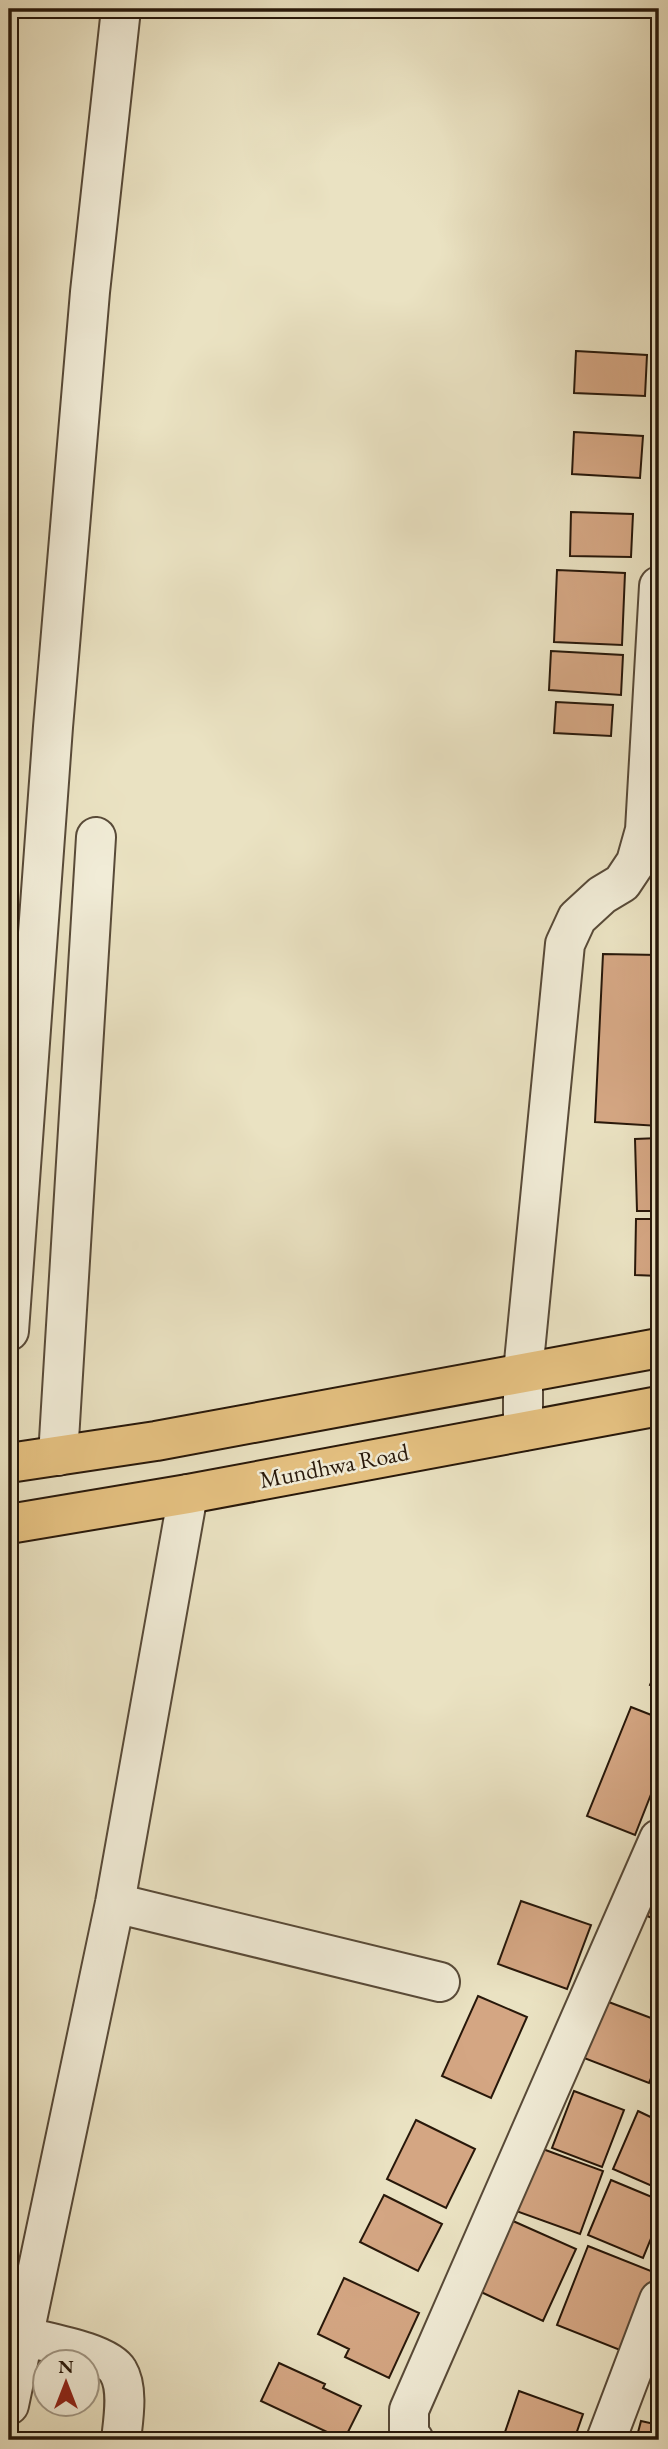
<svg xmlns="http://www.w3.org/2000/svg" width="668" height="2449" font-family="'EB Garamond',serif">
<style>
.building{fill:#d4a683;stroke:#28180a;stroke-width:2}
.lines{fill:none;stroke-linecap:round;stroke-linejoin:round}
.minor-casing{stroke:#584a38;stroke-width:42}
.major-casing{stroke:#28180a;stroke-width:42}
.minor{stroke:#f1ecd7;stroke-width:38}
.major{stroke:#e5c181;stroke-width:38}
.labels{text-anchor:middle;stroke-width:5;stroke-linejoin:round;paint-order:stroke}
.street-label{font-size:24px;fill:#28180a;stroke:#f1ecd7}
</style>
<rect width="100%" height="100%" fill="#eae2c2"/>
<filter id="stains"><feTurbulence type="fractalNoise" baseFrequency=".00286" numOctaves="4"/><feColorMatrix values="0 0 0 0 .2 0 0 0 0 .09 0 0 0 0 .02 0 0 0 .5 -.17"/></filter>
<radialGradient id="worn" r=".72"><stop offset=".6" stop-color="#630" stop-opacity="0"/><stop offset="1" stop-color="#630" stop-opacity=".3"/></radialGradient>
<path class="building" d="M 576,351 L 647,355 L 645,396 L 574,393 Z
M 574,432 L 643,436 L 640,478 L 572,474 Z
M 571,512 L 633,514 L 631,557 L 570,556 Z
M 557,570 L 625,573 L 622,645 L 554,642 Z
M 551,651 L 623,655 L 621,695 L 549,690 Z
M 556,702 L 613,705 L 611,736 L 554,733 Z
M 603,954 L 659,955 L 659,1126 L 595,1122 Z
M 659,1138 L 659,1211 L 637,1211 L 635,1139 Z
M 636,1219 L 659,1219 L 659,1276 L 635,1275 Z
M 659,1664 L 659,1689 L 650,1685 Z
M 631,1707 L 659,1718 L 659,1774 L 635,1835 L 587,1816 Z
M 659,1890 L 659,1921 L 647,1916 Z
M 521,1901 L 591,1925 L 567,1989 L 498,1964 Z
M 478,1996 L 527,2017 L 491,2098 L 442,2076 Z
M 606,2001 L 659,2021 L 659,2058 L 649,2083 L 584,2058 Z
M 574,2091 L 624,2110 L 602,2167 L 552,2148 Z
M 638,2111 L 659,2121 L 659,2189 L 613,2169 Z
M 416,2120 L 475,2149 L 446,2208 L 387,2179 Z
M 540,2148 L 603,2171 L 580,2234 L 516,2211 Z
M 611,2180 L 659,2200 L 659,2219 L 643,2258 L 588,2235 Z
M 384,2195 L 442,2224 L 418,2271 L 360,2242 Z
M 513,2221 L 576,2249 L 543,2321 L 481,2292 Z
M 588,2246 L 656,2273 L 625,2352 L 557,2325 Z
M 344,2278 L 419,2313 L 389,2378 L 345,2357 L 349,2349 L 318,2334 Z
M 279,2363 L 325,2384 L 323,2388 L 361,2406 L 344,2440 L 261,2401 Z
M 519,2391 L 583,2414 L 574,2440 L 503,2438 Z
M 641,2421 L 659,2425 L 659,2440 L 636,2440 Z"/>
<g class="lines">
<g class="minor-casing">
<path id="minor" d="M 9,1331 L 53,727 L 90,292 L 121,9
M 523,1431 L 523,1372 L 565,944 L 577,918 L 602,895 L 622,883 L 636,862 L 645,830 L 659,586
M 58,1456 L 96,837
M 115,1903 L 440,1982
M 23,2336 C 44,2342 107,2352 118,2371 C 129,2389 123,2421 121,2440
M 9,2405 L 115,1903 L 188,1494
M 414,2440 L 409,2435 L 409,2410 L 659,1839
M 606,2440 L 659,2300"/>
</g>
<g class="major-casing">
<path id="major" d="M 9,1463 L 156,1441 L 659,1348
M 9,1524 L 188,1494 L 659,1406"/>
</g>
<use href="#minor" class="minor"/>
<use href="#major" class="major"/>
</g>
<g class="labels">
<g class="street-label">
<text transform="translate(334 1466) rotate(-11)" y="8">Mundhwa Road</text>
</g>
</g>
<rect width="668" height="2449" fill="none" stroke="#eae2c2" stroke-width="35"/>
<rect x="10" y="10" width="647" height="2428" fill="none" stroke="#28180a" stroke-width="3.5"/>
<rect x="18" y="18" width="633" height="2414" fill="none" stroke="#28180a" stroke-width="2"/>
<g transform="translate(66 2383)"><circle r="33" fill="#f1ecd7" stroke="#a19785" stroke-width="2"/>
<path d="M0-5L12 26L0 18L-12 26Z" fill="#8f2418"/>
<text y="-10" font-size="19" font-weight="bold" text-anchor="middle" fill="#28180a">N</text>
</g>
<rect width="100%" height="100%" filter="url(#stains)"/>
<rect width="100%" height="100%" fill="url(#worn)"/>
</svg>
